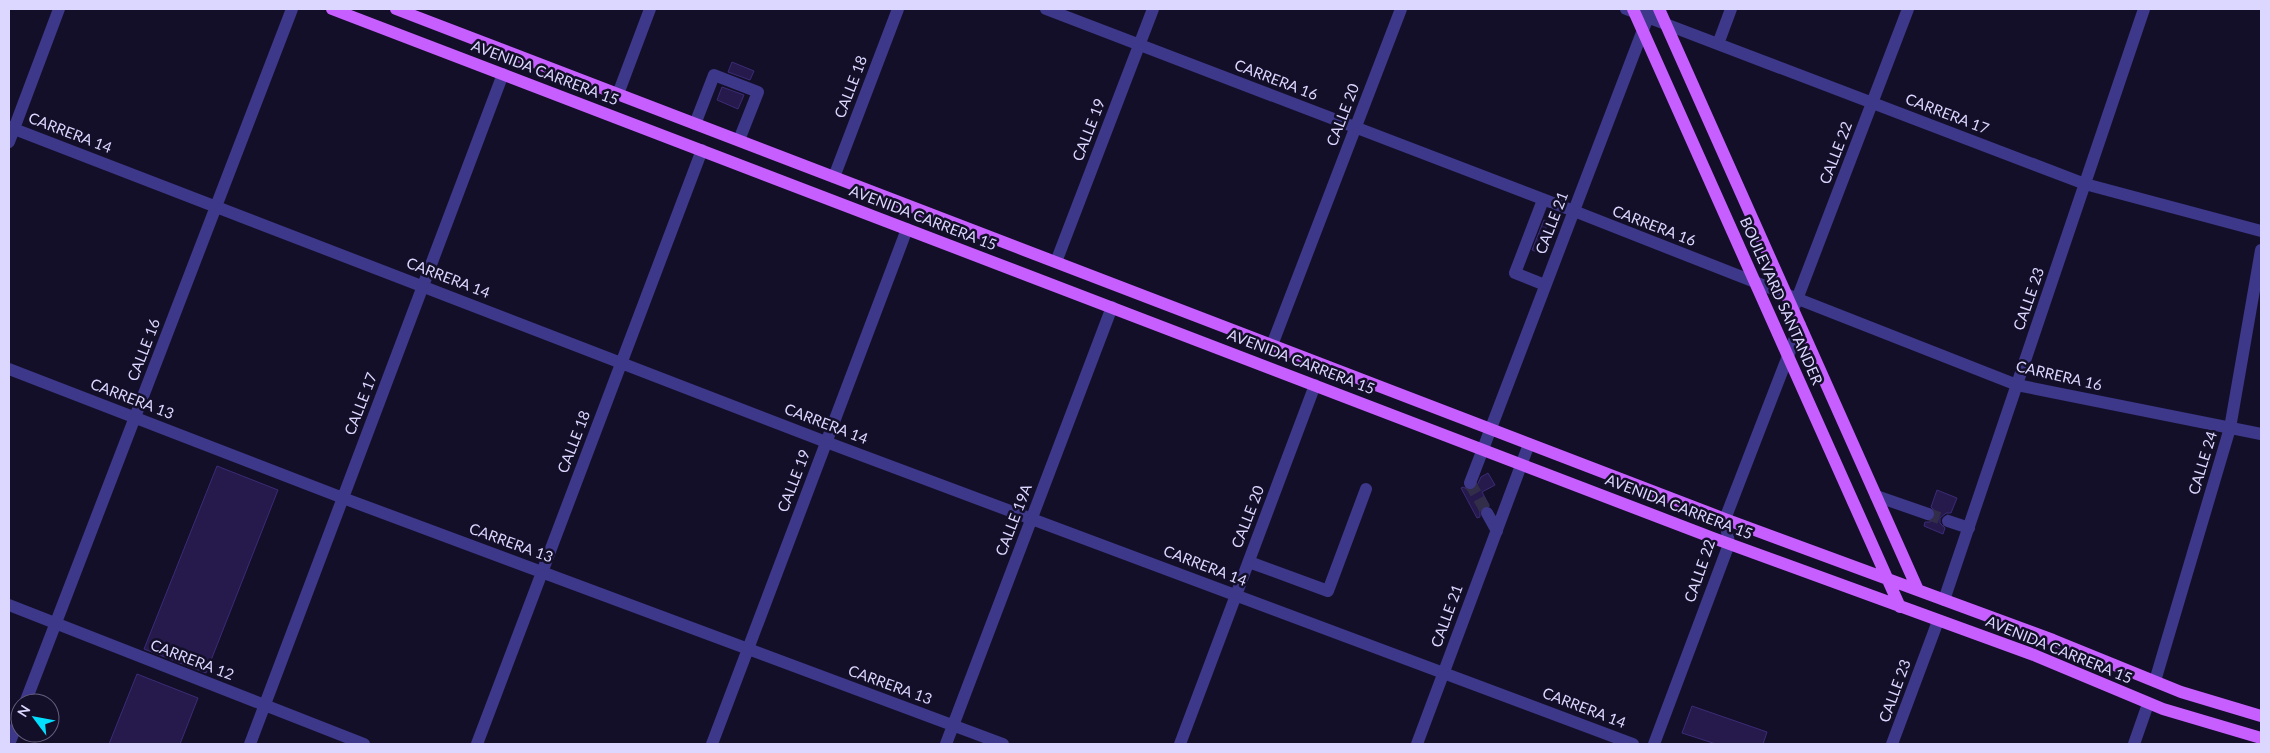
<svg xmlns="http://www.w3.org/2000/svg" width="2270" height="753" font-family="Lato,sans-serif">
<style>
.building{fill:#251a4b;stroke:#3c2b77}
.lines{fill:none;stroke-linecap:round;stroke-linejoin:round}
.minor-tunnel{stroke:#322d49;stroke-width:12;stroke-dasharray:12 6;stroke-linecap:butt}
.minor{stroke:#3d388a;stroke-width:12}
.major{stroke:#c75eff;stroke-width:12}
.labels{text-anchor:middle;stroke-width:5;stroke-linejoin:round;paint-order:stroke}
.street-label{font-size:15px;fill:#dcd7ff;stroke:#140f29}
</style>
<rect width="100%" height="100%" fill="#140f29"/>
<path class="building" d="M 732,62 L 754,71 L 750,80 L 728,72 Z
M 722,87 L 744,95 L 738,109 L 717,100 Z
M 1544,220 L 1548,222 L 1537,252 L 1532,250 Z
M 217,466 L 278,490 L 206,673 L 144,649 Z
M 1488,473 L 1495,485 L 1482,492 L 1489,505 L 1480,508 L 1480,517 L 1477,518 L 1461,488 L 1463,487 L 1471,491 L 1475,490 L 1481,477 Z
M 1937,490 L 1957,498 L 1951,513 L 1946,513 L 1940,518 L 1940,523 L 1945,528 L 1943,534 L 1924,526 L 1925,522 L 1930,522 L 1935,517 L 1936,512 L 1931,507 Z
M 137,674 L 198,698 L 180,744 L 109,744 Z
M 1692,706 L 1767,732 L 1763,744 L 1716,744 L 1682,733 Z"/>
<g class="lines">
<path class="minor-tunnel" d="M 1470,483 L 1487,513
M 1928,514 L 1948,521"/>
<path class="minor" d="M 1046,9 L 1574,211 L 2017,385 L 2261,434
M 1626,9 L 2085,184 L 2261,231
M 1718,44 L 1731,9
M 618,94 L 650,9
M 695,124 L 714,75 L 758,92 L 739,140
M 9,127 L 826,442 L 1633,744
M 9,142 L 59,9
M 834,177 L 898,9
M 1543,200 L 1515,273 L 1545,285
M 1056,262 L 1153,9
M 1794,307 L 1908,9
M 1272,345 L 1401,9
M 9,369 L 343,498 L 1003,744
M 1470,483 L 1651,9
M 1876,496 L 1928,514
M 1487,513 L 1497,531
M 1948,521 L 1969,528
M 1249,562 L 1328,591 L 1366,489
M 1944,600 L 2144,9
M 9,605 L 364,744
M 2155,681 L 2230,428 L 2261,250
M 25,703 L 292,9
M 9,744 L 20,717
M 250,744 L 503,74
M 477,744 L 702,150
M 712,744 L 907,229
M 946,744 L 1112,307
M 1180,744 L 1315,385
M 1417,744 L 1529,444
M 1654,744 L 1729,544 L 1725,519 L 1800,325
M 1892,744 L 1938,621
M 2134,744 L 2148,704"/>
<path class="major" d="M 332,9 L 1713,538 L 2034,655 L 2163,709 L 2261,738
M 396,9 L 1725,519 L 2053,640 L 2181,692 L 2261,716
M 1633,9 L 1900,607
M 1659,9 L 1918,590"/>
</g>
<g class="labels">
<g class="street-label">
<text transform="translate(545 73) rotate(21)" y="5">AVENIDA CARRERA 15</text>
<text transform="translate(1276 80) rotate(21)" y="5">CARRERA 16</text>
<text transform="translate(851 87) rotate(-69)" y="5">CALLE 18</text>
<text transform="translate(1947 114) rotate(21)" y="5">CARRERA 17</text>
<text transform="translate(1343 115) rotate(-69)" y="5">CALLE 20</text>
<text transform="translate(1089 130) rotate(-69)" y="5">CALLE 19</text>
<text transform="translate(70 133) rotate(21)" y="5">CARRERA 14</text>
<text transform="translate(1836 153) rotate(-69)" y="5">CALLE 22</text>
<text transform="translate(923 218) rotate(21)" y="5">AVENIDA CARRERA 15</text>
<text transform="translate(1552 223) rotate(-69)" y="5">CALLE 21</text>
<text transform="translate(1654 226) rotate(21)" y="5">CARRERA 16</text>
<text transform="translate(448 278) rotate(21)" y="5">CARRERA 14</text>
<text transform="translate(2029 299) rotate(-71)" y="5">CALLE 23</text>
<text transform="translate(1781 301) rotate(66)" y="5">BOULEVARD SANTANDER</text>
<text transform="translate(144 350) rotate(-69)" y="5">CALLE 16</text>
<text transform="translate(1301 362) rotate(21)" y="5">AVENIDA CARRERA 15</text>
<text transform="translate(2059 376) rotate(13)" y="5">CARRERA 16</text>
<text transform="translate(132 399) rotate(21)" y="5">CARRERA 13</text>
<text transform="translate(361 404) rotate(-69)" y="5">CALLE 17</text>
<text transform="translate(826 424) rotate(21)" y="5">CARRERA 14</text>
<text transform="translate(574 442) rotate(-69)" y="5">CALLE 18</text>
<text transform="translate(2203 463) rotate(-73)" y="5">CALLE 24</text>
<text transform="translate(794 481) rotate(-69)" y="5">CALLE 19</text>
<text transform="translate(1679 507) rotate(21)" y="5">AVENIDA CARRERA 15</text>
<text transform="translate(1248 517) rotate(-69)" y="5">CALLE 20</text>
<text transform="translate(1014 520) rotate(-69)" y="5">CALLE 19A</text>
<text transform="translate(511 543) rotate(20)" y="5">CARRERA 13</text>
<text transform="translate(1205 566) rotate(21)" y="5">CARRERA 14</text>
<text transform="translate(1700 571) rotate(-71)" y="5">CALLE 22</text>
<text transform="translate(1447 616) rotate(-70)" y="5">CALLE 21</text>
<text transform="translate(2059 650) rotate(22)" y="5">AVENIDA CARRERA 15</text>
<text transform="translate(192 660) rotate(21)" y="5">CARRERA 12</text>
<text transform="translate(890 685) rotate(20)" y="5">CARRERA 13</text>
<text transform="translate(1895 691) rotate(-70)" y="5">CALLE 23</text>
<text transform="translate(1584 708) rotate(21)" y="5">CARRERA 14</text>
</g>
</g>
<rect width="2270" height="753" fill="none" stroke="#dcd7ff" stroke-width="20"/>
<g transform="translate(35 718) rotate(302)"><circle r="24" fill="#140f29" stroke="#645f7f"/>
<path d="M0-4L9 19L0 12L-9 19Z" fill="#03dfff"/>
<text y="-8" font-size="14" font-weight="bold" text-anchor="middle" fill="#dcd7ff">N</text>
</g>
</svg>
